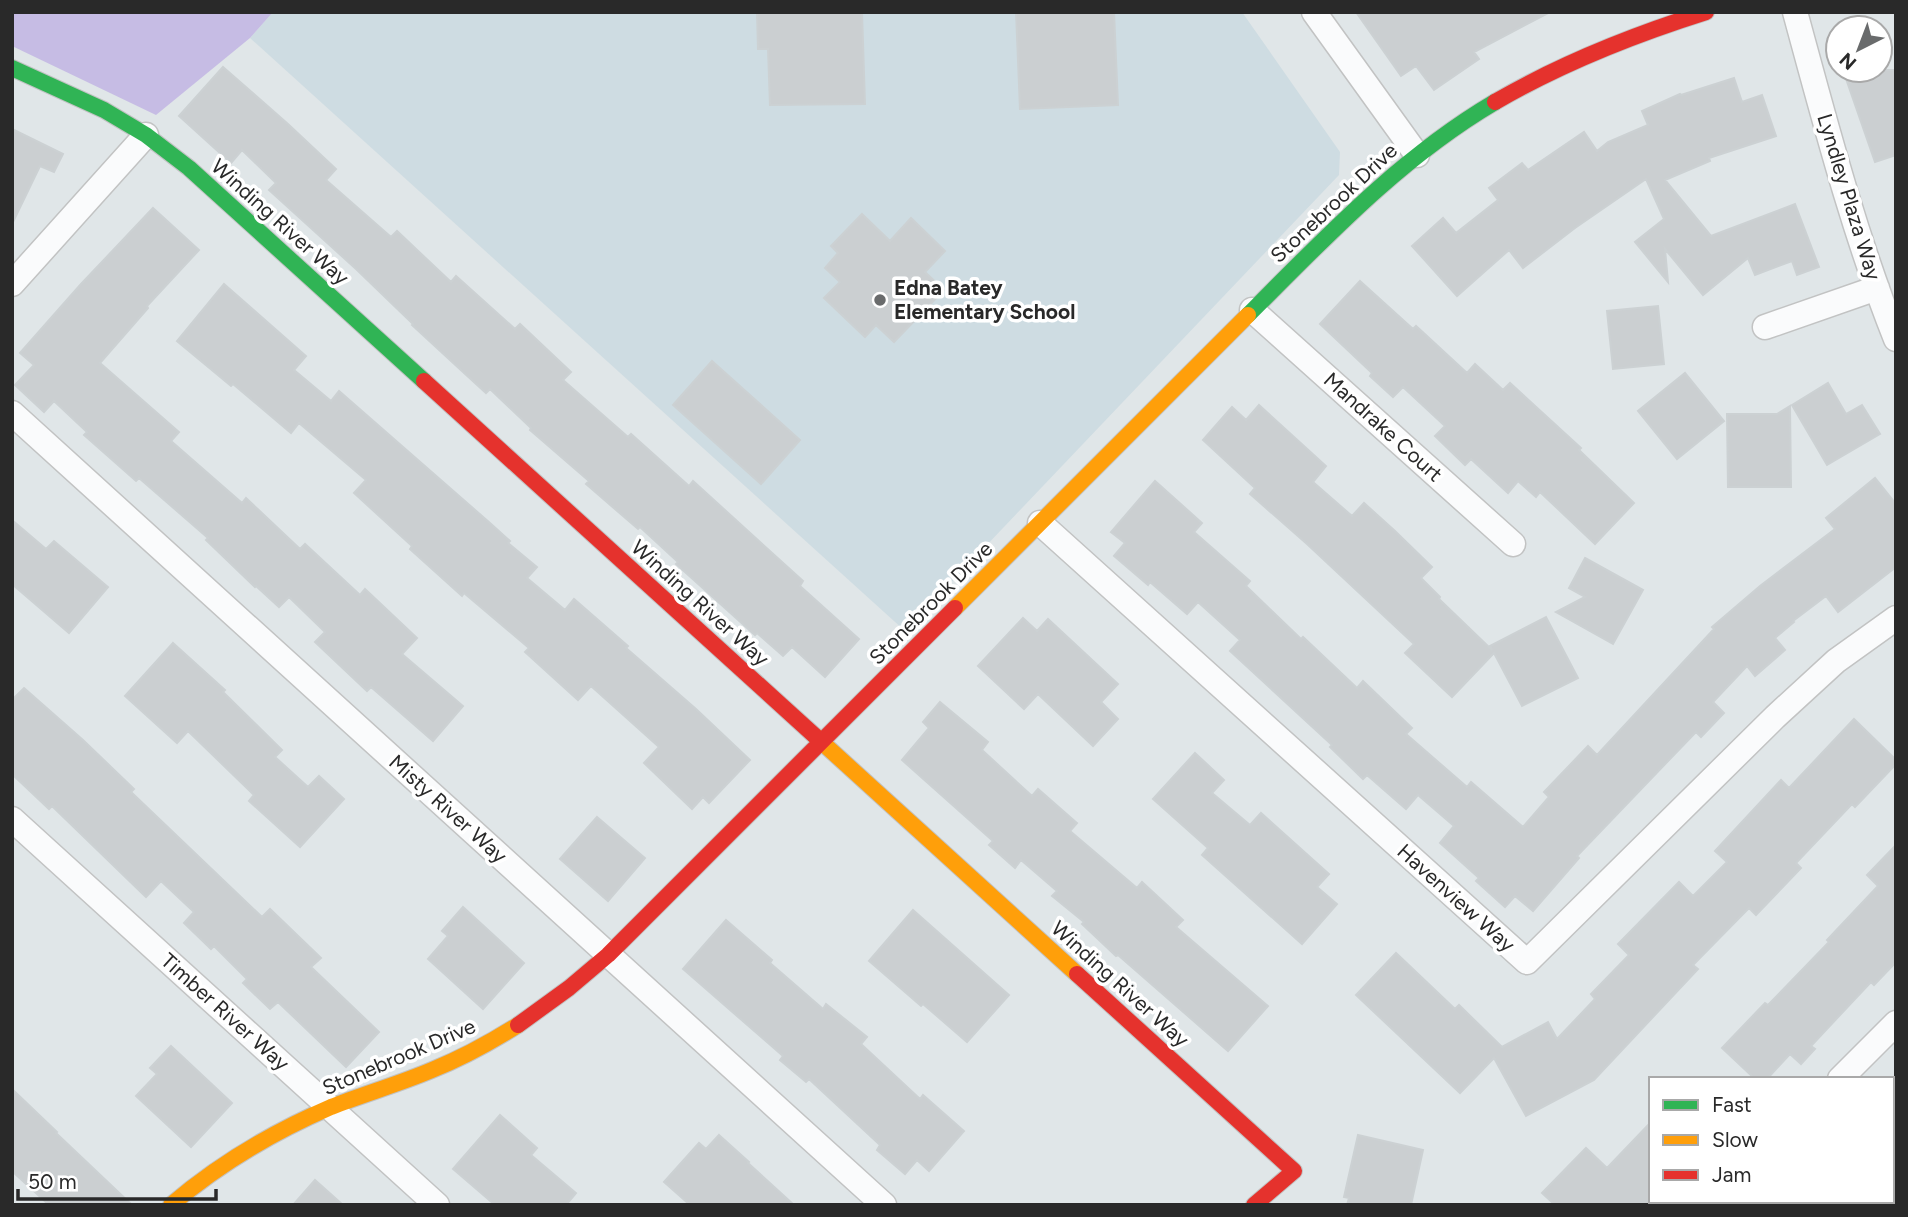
<svg xmlns="http://www.w3.org/2000/svg" width="1908" height="1217" font-family="Figtree,sans-serif">
<style>
.education{fill:#cedce2}
.green{fill:#c6bce4}
.building{fill:#cbcfd1;stroke:#ccd1d3;stroke-width:2}
.lines{fill:none;stroke-linecap:round;stroke-linejoin:round}
.street-casing{stroke:#c2c3c3;stroke-width:27}
.fast-casing{stroke:#c2c3c3;stroke-width:18}
.slow-casing{stroke:#c2c3c3;stroke-width:18}
.jam-casing{stroke:#c2c3c3;stroke-width:18}
.street{stroke:#fafbfc;stroke-width:24}
.fast{stroke:#30b455;stroke-width:16}
.slow{stroke:#ff9f0a;stroke-width:16}
.jam{stroke:#e5322d;stroke-width:16}
.poi-dot{fill:#696b6c;stroke:#fff;stroke-width:2.5}
.labels{text-anchor:middle;stroke-width:7;stroke-linejoin:round;paint-order:stroke}
.street-label{font-size:21px;fill:#292929;stroke:#fff}
.poi-label{font-size:21px;font-weight:bold;fill:#292929;stroke:#fff;text-anchor:start}
</style>
<rect width="100%" height="100%" fill="#e0e6e8"/>
<path class="education" d="M 273,12 L 1242,12 L 1340,152 L 1339,175 L 905,631 L 250,38 Z"/>
<path class="green" d="M 12,12 L 273,12 L 250,38 L 156,115 L 12,46 Z"/>
<path class="building" d="M 757,12 L 862,12 L 865,104 L 770,105 L 768,49 L 758,49 Z
M 1016,12 L 1114,12 L 1118,105 L 1020,109 Z
M 1356,12 L 1550,12 L 1474,52 L 1479,59 L 1434,90 L 1416,66 L 1401,76 Z
M 223,67 L 288,124 L 336,169 L 326,180 L 391,237 L 397,231 L 451,282 L 456,276 L 515,329 L 520,324 L 571,372 L 563,380 L 628,437 L 631,434 L 689,486 L 693,481 L 803,581 L 800,586 L 859,639 L 825,677 L 792,647 L 783,656 L 757,633 L 755,635 L 676,564 L 678,562 L 640,527 L 638,529 L 586,484 L 589,481 L 530,430 L 531,428 L 490,389 L 486,393 L 463,372 L 412,325 L 413,324 L 356,269 L 269,190 L 276,183 L 242,150 L 231,163 L 179,116 Z
M 1843,70 L 1896,70 L 1896,155 L 1875,162 Z
M 1734,78 L 1742,102 L 1762,95 L 1776,136 L 1709,158 L 1710,161 L 1665,180 L 1711,236 L 1795,204 L 1819,267 L 1797,275 L 1792,261 L 1755,275 L 1748,258 L 1703,295 L 1665,249 L 1668,282 L 1635,242 L 1664,219 L 1646,179 L 1575,228 L 1523,268 L 1509,250 L 1457,296 L 1412,246 L 1443,218 L 1456,233 L 1498,200 L 1489,188 L 1522,163 L 1528,170 L 1584,132 L 1597,151 L 1608,142 L 1648,125 L 1642,111 L 1680,94 L 1681,95 Z
M 12,129 L 63,154 L 54,172 L 40,166 L 12,224 Z
M 153,208 L 199,250 L 147,306 L 148,308 L 100,363 L 179,432 L 171,441 L 242,503 L 246,498 L 300,549 L 305,544 L 360,595 L 365,589 L 417,638 L 402,654 L 463,706 L 433,741 L 371,687 L 367,691 L 315,642 L 325,632 L 289,597 L 279,607 L 256,586 L 255,587 L 206,540 L 208,538 L 139,478 L 136,481 L 84,435 L 87,432 L 54,401 L 44,412 L 15,385 L 34,365 L 20,353 L 81,284 Z
M 862,214 L 890,241 L 911,218 L 945,251 L 925,272 L 944,290 L 894,342 L 876,325 L 865,337 L 824,298 L 840,282 L 825,268 L 838,253 L 831,246 Z
M 1360,281 L 1413,329 L 1416,326 L 1467,373 L 1475,364 L 1503,390 L 1510,383 L 1581,448 L 1579,450 L 1634,503 L 1595,544 L 1540,492 L 1536,497 L 1518,481 L 1508,493 L 1471,459 L 1465,465 L 1435,436 L 1445,426 L 1403,387 L 1393,397 L 1370,376 L 1372,373 L 1320,324 Z
M 224,284 L 306,356 L 294,370 L 331,401 L 339,391 L 490,523 L 510,541 L 508,543 L 537,567 L 527,578 L 565,610 L 574,599 L 628,646 L 626,648 L 696,709 L 750,760 L 709,803 L 703,797 L 692,809 L 644,763 L 659,747 L 591,686 L 578,700 L 525,652 L 529,648 L 464,593 L 462,596 L 410,549 L 412,546 L 354,493 L 366,480 L 299,423 L 291,433 L 233,384 L 231,386 L 177,341 Z
M 1658,306 L 1664,364 L 1613,369 L 1607,311 Z
M 712,361 L 800,440 L 761,484 L 673,405 Z
M 1685,373 L 1724,421 L 1677,459 L 1638,411 Z
M 1828,383 L 1846,414 L 1862,405 L 1880,434 L 1827,465 L 1792,405 Z
M 1259,405 L 1326,466 L 1313,482 L 1352,516 L 1364,503 L 1395,531 L 1432,567 L 1421,578 L 1440,597 L 1439,599 L 1492,650 L 1490,646 L 1546,617 L 1578,678 L 1522,706 L 1494,653 L 1452,697 L 1405,653 L 1414,644 L 1307,544 L 1250,494 L 1255,488 L 1203,440 L 1232,407 L 1246,420 Z
M 1790,406 L 1791,487 L 1728,487 L 1727,414 L 1777,414 Z
M 1875,478 L 1896,504 L 1896,567 L 1838,612 L 1826,596 L 1793,621 L 1794,622 L 1775,638 L 1785,650 L 1755,676 L 1747,666 L 1713,702 L 1724,713 L 1701,737 L 1696,732 L 1646,784 L 1577,856 L 1579,858 L 1533,911 L 1515,896 L 1505,907 L 1476,881 L 1479,878 L 1440,843 L 1454,826 L 1418,795 L 1406,809 L 1367,775 L 1363,779 L 1330,747 L 1332,745 L 1230,651 L 1240,640 L 1198,602 L 1187,614 L 1150,582 L 1148,585 L 1114,556 L 1125,543 L 1111,532 L 1155,481 L 1202,523 L 1194,532 L 1250,581 L 1246,586 L 1301,639 L 1303,637 L 1357,688 L 1363,681 L 1412,728 L 1406,734 L 1467,787 L 1471,782 L 1523,827 L 1549,797 L 1544,792 L 1588,746 L 1597,755 L 1714,629 L 1712,627 L 1760,586 L 1835,529 L 1826,518 Z
M 12,520 L 46,549 L 54,541 L 108,587 L 69,633 L 12,584 Z
M 1585,558 L 1643,590 L 1613,644 L 1556,612 L 1585,597 L 1569,588 Z
M 1023,618 L 1037,631 L 1048,619 L 1118,684 L 1101,702 L 1118,719 L 1093,746 L 1038,694 L 1024,709 L 978,666 Z
M 173,643 L 225,690 L 223,692 L 282,750 L 275,757 L 308,787 L 319,776 L 344,799 L 300,847 L 249,801 L 254,795 L 188,731 L 177,743 L 125,696 Z
M 24,688 L 83,740 L 134,789 L 131,792 L 262,917 L 270,909 L 321,958 L 311,967 L 379,1032 L 346,1067 L 278,1002 L 270,1009 L 243,983 L 247,979 L 214,946 L 211,949 L 184,923 L 194,912 L 161,881 L 146,897 L 52,806 L 49,809 L 12,774 L 12,700 Z
M 940,702 L 988,742 L 982,750 L 1032,796 L 1038,789 L 1077,823 L 1070,831 L 1137,888 L 1142,882 L 1183,920 L 1176,927 L 1268,1006 L 1228,1051 L 1118,955 L 1116,956 L 1082,924 L 1084,922 L 1052,896 L 1057,891 L 1021,860 L 1015,868 L 989,845 L 993,841 L 902,760 L 929,728 L 923,722 Z
M 1854,719 L 1896,760 L 1896,764 L 1855,807 L 1852,804 L 1796,863 L 1801,868 L 1756,915 L 1749,908 L 1693,965 L 1698,969 L 1594,1080 L 1526,1116 L 1494,1058 L 1460,1093 L 1356,995 L 1396,953 L 1455,1009 L 1459,1005 L 1502,1047 L 1548,1022 L 1557,1039 L 1595,999 L 1591,994 L 1629,955 L 1618,944 L 1679,882 L 1693,896 L 1727,862 L 1715,851 L 1781,780 L 1789,788 Z
M 1195,753 L 1224,780 L 1212,793 L 1250,825 L 1261,813 L 1329,874 L 1317,887 L 1337,904 L 1302,944 L 1202,855 L 1208,848 L 1153,799 Z
M 597,817 L 645,858 L 608,901 L 560,859 Z
M 1896,845 L 1896,962 L 1874,985 L 1871,982 L 1811,1046 L 1815,1049 L 1801,1064 L 1790,1054 L 1767,1079 L 1755,1079 L 1722,1048 L 1765,1003 L 1768,1005 L 1829,942 L 1827,940 L 1878,886 L 1867,875 Z
M 463,907 L 524,963 L 483,1009 L 428,959 L 448,936 L 442,931 Z
M 913,910 L 1009,995 L 967,1042 L 923,1004 L 921,1006 L 869,961 Z
M 726,920 L 772,960 L 770,963 L 823,1009 L 826,1004 L 867,1037 L 861,1044 L 920,1099 L 923,1095 L 964,1131 L 929,1171 L 917,1160 L 905,1174 L 877,1150 L 880,1145 L 809,1079 L 806,1082 L 780,1060 L 783,1056 L 683,969 Z
M 171,1046 L 232,1103 L 191,1147 L 136,1096 L 157,1074 L 150,1068 Z
M 12,1089 L 57,1132 L 56,1133 L 132,1205 L 49,1205 L 12,1171 Z
M 500,1115 L 537,1148 L 531,1155 L 576,1193 L 566,1205 L 495,1205 L 453,1169 Z
M 1651,1122 L 1651,1205 L 1555,1205 L 1542,1193 L 1586,1148 L 1607,1168 Z
M 719,1135 L 749,1162 L 748,1163 L 794,1205 L 690,1205 L 664,1182 L 699,1143 L 706,1149 Z
M 1358,1135 L 1423,1150 L 1411,1205 L 1347,1205 L 1349,1198 L 1344,1197 Z
M 315,1180 L 343,1205 L 293,1205 Z"/>
<g class="lines">
<g class="street-casing">
<path id="street" d="M 1314,12 L 1417,155
M 1795,12 C 1825,122 1854,234 1896,339
M 12,284 L 146,135
M 1252,310 L 1513,544
M 1765,327 L 1877,288
M 12,413 L 884,1205
M 1040,523 L 1527,962 L 1775,717 L 1836,661 L 1896,618
M 12,819 L 437,1205
M 1840,1079 L 1896,1023
M 1791,1201 L 1795,1205
M 1712,1205 L 1715,1201"/>
</g>
<g class="fast-casing">
<path id="fast" d="M 12,68 L 104,110 L 146,135 L 189,168 L 424,381
M 1248,315 C 1326,237 1400,158 1495,102"/>
</g>
<g class="slow-casing">
<path id="slow" d="M 955,608 L 1248,315
M 815,736 L 1077,974
M 171,1205 C 219,1164 273,1132 331,1107 C 364,1094 399,1084 432,1070 C 462,1058 491,1042 518,1025"/>
</g>
<g class="jam-casing">
<path id="jam" d="M 1495,102 C 1562,63 1633,35 1706,12
M 424,381 L 815,736
M 1077,974 L 1294,1171 L 1254,1205
M 518,1025 L 569,988 L 608,955 L 955,608"/>
</g>
<use href="#street" class="street"/>
<use href="#fast" class="fast"/>
<use href="#slow" class="slow"/>
<use href="#jam" class="jam"/>
</g>
<circle class="poi-dot" cx="880" cy="300" r="7"/>
<g class="labels">
<g class="street-label">
<text transform="translate(1849 197) rotate(73)" y="7">Lyndley Plaza Way</text>
<text transform="translate(1334 203) rotate(-43)" y="7">Stonebrook Drive</text>
<text transform="translate(280 222) rotate(42)" y="7">Winding River Way</text>
<text transform="translate(1383 427) rotate(42)" y="7">Mandrake Court</text>
<text transform="translate(700 603) rotate(42)" y="7">Winding River Way</text>
<text transform="translate(931 603) rotate(-45)" y="7">Stonebrook Drive</text>
<text transform="translate(448 809) rotate(42)" y="7">Misty River Way</text>
<text transform="translate(1456 898) rotate(42)" y="7">Havenview Way</text>
<text transform="translate(1120 984) rotate(42)" y="7">Winding River Way</text>
<text transform="translate(225 1012) rotate(42)" y="7">Timber River Way</text>
<text transform="translate(399 1057) rotate(-23)" y="7">Stonebrook Drive</text>
</g>
<g class="poi-label">
<text x="894" y="295">Edna Batey<tspan x="894" dy="24">Elementary School</tspan></text>
</g>
</g>
<rect width="1908" height="1217" fill="none" stroke="#292929" stroke-width="28"/>
<rect x="1649" y="1077" width="245" height="126" fill="#ffffff" stroke="#a9a9a9" stroke-width="2"/>
<rect x="1663" y="1100" width="35" height="10" fill="#30b455" stroke="#a9a9a9" stroke-width="2"/>
<text x="1712" y="1112" font-size="21" fill="#292929">Fast</text>
<rect x="1663" y="1135" width="35" height="10" fill="#ff9f0a" stroke="#a9a9a9" stroke-width="2"/>
<text x="1712" y="1147" font-size="21" fill="#292929">Slow</text>
<rect x="1663" y="1170" width="35" height="10" fill="#e5322d" stroke="#a9a9a9" stroke-width="2"/>
<text x="1712" y="1182" font-size="21" fill="#292929">Jam</text>
<g transform="translate(1859 49) rotate(222)"><circle r="33" fill="#ffffff" stroke="#a9a9a9" stroke-width="2"/>
<path d="M0-5L12 26L0 18L-12 26Z" fill="#696b6c"/>
<text y="-10" font-size="19" font-weight="bold" text-anchor="middle" fill="#292929">N</text>
</g>
<path d="M18 1189v10h198v-10" fill="none" stroke="#292929" stroke-width="3.5"/>
<text x="28" y="1189" font-size="21" fill="#292929" stroke="#ffffff" stroke-width="5" paint-order="stroke">50 m</text>
</svg>
